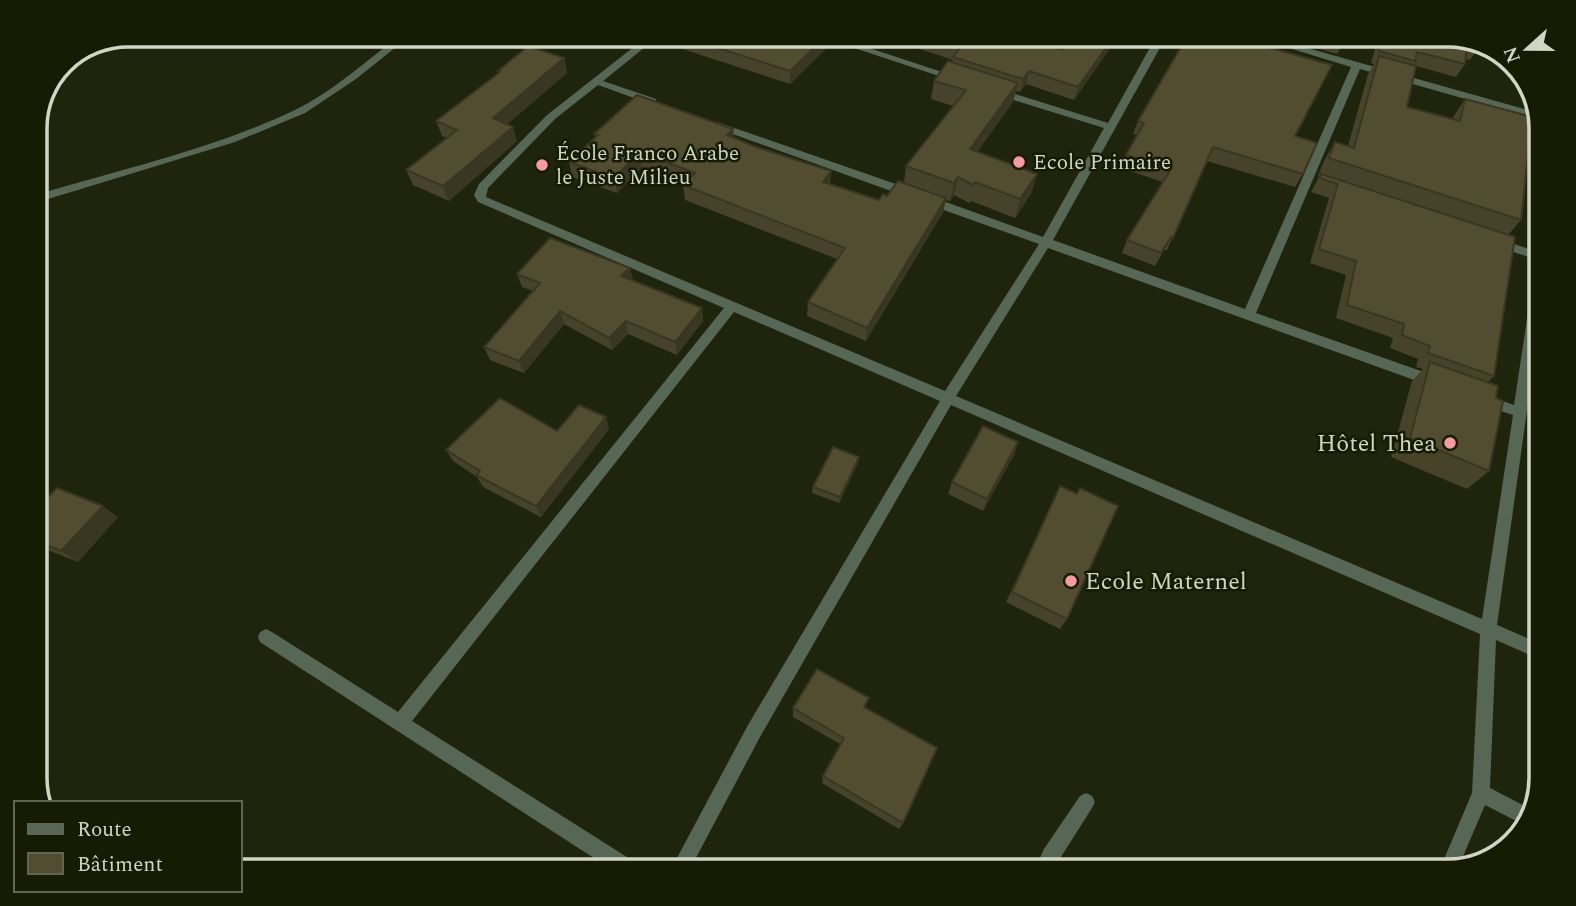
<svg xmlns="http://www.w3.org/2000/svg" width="1576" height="906" font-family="Spectral,serif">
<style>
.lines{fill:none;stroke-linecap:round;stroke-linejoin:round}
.street{fill:#576756;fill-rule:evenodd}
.wall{fill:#47422a}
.shaded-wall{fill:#393622}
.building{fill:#524d31;stroke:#393622;stroke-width:2}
.poi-dot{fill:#f49aa0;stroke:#151c03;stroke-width:2.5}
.labels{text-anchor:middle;stroke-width:5;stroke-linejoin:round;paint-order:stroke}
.far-poi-label{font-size:21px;fill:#d0d5c5;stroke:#151c03;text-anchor:start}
.poi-label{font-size:24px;fill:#d0d5c5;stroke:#151c03;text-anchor:end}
.rim{fill:none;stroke:#d0d5c5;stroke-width:3.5}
</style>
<rect width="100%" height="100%" fill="#1f250c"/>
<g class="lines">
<path class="street" d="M 400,35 L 411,35 L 356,79 L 305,113 L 235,142 L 35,203 L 35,195 C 122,169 213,149 295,110 C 332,92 368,60 400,35 Z
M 649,35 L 660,35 L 603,81 L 656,99 L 656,103 L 648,103 L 598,85 L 555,119 L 488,188 L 486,197 L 945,391 L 1039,244 L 924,203 L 922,200 L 928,196 L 932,197 L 1043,237 L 1104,128 L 994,94 L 994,90 L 1002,90 L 1108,123 L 1157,35 L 1167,35 L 1053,240 L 1245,309 L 1351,67 L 1246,35 L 1261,35 L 1538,113 L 1539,120 L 1360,69 L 1256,313 L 1438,377 L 1440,381 L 1438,385 L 1428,385 L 1048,248 L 956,396 L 1482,619 L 1513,415 L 1480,404 L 1478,400 L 1485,395 L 1514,405 L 1535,266 L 1541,262 L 1541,310 L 1497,625 L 1541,644 L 1541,660 L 1496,640 L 1490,788 L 1532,810 L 1529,824 L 1524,825 L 1485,805 L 1458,868 L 1439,871 L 1472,793 L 1480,634 L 951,405 L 760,737 L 689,871 L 670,871 L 748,725 L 940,401 L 734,312 L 412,721 L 638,864 L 640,871 L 614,871 L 260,642 L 258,637 L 260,632 L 266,629 L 272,632 L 398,712 L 724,308 L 478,202 L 474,195 L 479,184 L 547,115 Z
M 815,35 L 830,35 L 960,78 L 951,80 Z
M 717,122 L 913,190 L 915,193 L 913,196 L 905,196 L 713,127 L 712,125 Z
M 1496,238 L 1541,253 L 1541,261 L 1492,245 L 1490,242 Z
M 1086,793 L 1092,796 L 1095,802 L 1092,808 L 1052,871 L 1034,871 L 1044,849 L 1080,796 Z"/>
</g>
<path class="wall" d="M 657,35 L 832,35 L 832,43 L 790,84 L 658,41 Z
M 861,35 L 1015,35 L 1062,49 L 1073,35 L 1119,35 L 1074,100 L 1026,84 L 1020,92 L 1016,91 L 1013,102 L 977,152 L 1032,192 L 1015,218 L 971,201 L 969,203 L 954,195 L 950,201 L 946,200 L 943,212 L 866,341 L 807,316 L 808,302 L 837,259 L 685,200 L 683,185 L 685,183 L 642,167 L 617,193 L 572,177 L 569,162 L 595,138 L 594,134 L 733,129 L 734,138 L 756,147 L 831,171 L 830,184 L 879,200 L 904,183 L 906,166 L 953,106 L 931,99 L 934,81 L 952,62 L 953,60 L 908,45 Z
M 1321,35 L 1348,35 L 1337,54 L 1316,48 Z
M 1379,35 L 1448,35 L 1481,44 L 1470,60 L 1465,59 L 1465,64 L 1456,77 L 1416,66 L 1407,107 L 1452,119 L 1465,99 L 1521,220 L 1508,235 L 1494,376 L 1488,382 L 1496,398 L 1489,471 L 1467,489 L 1391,457 L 1412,381 L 1423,369 L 1416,367 L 1418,359 L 1390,348 L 1393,338 L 1336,318 L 1346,275 L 1310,263 L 1329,198 L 1311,192 L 1319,177 L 1318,176 L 1324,161 L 1335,142 L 1348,146 L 1368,74 L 1374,64 L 1371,63 Z
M 1260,45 L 1295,136 L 1303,174 L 1295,187 L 1207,161 L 1167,250 L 1164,250 L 1155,266 L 1122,253 L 1127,240 L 1163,182 L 1121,168 L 1126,155 L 1137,135 L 1133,134 L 1138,121 Z
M 564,58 L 567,73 L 507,124 L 517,141 L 449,201 L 413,185 L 406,170 L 447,138 L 442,136 L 436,121 L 499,73 L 498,71 Z
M 630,268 L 633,280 L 702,308 L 703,321 L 677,355 L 628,334 L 612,350 L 564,324 L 524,373 L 490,360 L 484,347 L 533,291 L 522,287 L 517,274 Z
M 606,417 L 609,429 L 541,517 L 483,487 L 477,477 L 453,461 L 446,450 L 557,431 Z
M 1018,442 L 1014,455 L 983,511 L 948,494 L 952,482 Z
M 858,463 L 839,503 L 812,493 L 813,487 Z
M 1060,486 L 1067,619 L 1060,629 L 1006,602 Z
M 35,510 L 118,517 L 78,562 L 35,545 Z
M 793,708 L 866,708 L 903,823 L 899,829 L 822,783 L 823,776 L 840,744 L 793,717 Z"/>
<path class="shaded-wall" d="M 827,35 L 832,35 L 832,43 L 790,84 L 790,71 Z
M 1115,35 L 1119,35 L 1074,100 L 1078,87 Z
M 564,58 L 567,73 L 497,133 L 493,118 Z
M 1029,71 L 1026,84 L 1020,92 L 1023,79 Z
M 1018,83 L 1013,102 L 966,168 L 970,149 Z
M 513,127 L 517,141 L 449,201 L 443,186 Z
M 733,129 L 734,144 L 727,135 Z
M 640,152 L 642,167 L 617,193 L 614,178 Z
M 831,171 L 830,186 L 823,182 Z
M 1037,174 L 1032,192 L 1015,218 L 1020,199 Z
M 958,177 L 954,195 L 950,201 L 954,183 Z
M 946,198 L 943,212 L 866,341 L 867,328 Z
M 630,268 L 633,281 L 621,276 Z
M 702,308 L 703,321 L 677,355 L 675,342 Z
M 560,311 L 564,324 L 524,373 L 519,361 Z
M 626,321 L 628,334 L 612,350 L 609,338 Z
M 606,417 L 609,429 L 541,517 L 536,506 Z
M 1018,442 L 1014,455 L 983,511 L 987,499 Z
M 859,457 L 858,463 L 839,503 L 840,497 Z
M 103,506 L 118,517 L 78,562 L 61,551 Z
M 35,627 L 46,635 L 35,645 Z"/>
<path class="building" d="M 677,35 L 827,35 L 790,71 Z
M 920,35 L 1015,35 L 1062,49 L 1073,35 L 1115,35 L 1078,87 L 1029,71 L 1023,79 L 953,57 L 960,48 Z
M 1188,35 L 1264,35 L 1260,45 L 1332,65 L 1295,136 L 1317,143 L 1303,174 L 1213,147 L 1173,238 L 1171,237 L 1161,253 L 1127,240 L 1171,169 L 1126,155 L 1144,123 L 1138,121 Z
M 1330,35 L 1348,35 L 1345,39 Z
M 1383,35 L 1448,35 L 1479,43 L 1479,48 L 1467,45 L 1465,64 L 1417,52 L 1415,61 L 1379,51 Z
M 528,46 L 564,58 L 493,118 L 513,127 L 443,186 L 406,170 L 457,130 L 436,121 L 500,72 L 498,71 Z
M 1379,56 L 1416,66 L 1407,107 L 1460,121 L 1465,99 L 1532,117 L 1521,220 L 1329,158 L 1335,142 L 1354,148 Z
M 948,61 L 1018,83 L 970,149 L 1037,174 L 1020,199 L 975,182 L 973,185 L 958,177 L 954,183 L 906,166 L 966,90 L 934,81 Z
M 637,95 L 733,129 L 727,135 L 756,147 L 831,171 L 823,182 L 879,200 L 883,194 L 887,196 L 898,181 L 946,198 L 867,328 L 808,302 L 845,248 L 683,185 L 695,173 L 640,152 L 614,178 L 569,162 L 598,135 L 594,134 Z
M 1321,174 L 1515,237 L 1494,376 L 1428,353 L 1430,346 L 1402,335 L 1404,324 L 1347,305 L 1356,261 L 1319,249 L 1338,184 L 1320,178 Z
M 550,238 L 630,268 L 621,276 L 702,308 L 675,342 L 626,321 L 609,338 L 560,311 L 519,361 L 484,347 L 540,283 L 517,274 Z
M 1430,362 L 1498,386 L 1496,398 L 1503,401 L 1489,471 L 1410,438 Z
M 500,398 L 557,431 L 579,405 L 606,417 L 536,506 L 476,475 L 480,471 L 446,450 Z
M 983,426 L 1018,442 L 987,499 L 952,482 Z
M 833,447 L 859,457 L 840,497 L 813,487 Z
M 1060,486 L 1077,494 L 1080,488 L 1118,506 L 1067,619 L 1012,592 Z
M 57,488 L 103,506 L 61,551 L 35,540 L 35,510 Z
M 817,669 L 869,698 L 864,707 L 937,748 L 903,823 L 823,776 L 844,738 L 793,708 Z"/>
<g class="poi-dot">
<circle cx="1019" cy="162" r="7"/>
<circle cx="542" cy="165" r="7"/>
<circle cx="1450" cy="443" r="7"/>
<circle cx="1071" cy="581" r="7"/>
</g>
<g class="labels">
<g class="far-poi-label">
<text x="556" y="160">École Franco Arabe<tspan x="556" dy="24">le Juste Milieu</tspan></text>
<text x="1033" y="169">Ecole Primaire</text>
</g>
<g class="poi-label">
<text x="1436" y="451">Hôtel Thea</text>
<text x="1085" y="589" text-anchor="start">Ecole Maternel</text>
</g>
</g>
<path d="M0 0H1576V906H0ZM128 47H1448A81 81 0 0 1 1529 128V778A81 81 0 0 1 1448 859H128A81 81 0 0 1 47 778V128A81 81 0 0 1 128 47Z" fill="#151c03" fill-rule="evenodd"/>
<path class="rim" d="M128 47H1448A81 81 0 0 1 1529 128V778A81 81 0 0 1 1448 859H128A81 81 0 0 1 47 778V128A81 81 0 0 1 128 47Z"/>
<rect x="14" y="801" width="228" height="91" fill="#151c03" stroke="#606651" stroke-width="2"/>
<rect x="28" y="824" width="35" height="10" fill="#576756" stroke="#606651" stroke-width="2"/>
<text x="77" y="836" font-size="21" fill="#d0d5c5">Route</text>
<rect x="28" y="853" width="35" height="21" fill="#524d31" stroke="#606651" stroke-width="2"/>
<text x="77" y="871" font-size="21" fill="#d0d5c5">Bâtiment</text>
<g transform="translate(1527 49) rotate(249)" stroke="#151c03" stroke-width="5" paint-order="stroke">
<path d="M0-5L12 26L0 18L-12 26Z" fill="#d0d5c5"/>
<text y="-10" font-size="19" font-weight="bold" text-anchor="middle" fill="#d0d5c5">N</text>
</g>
</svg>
